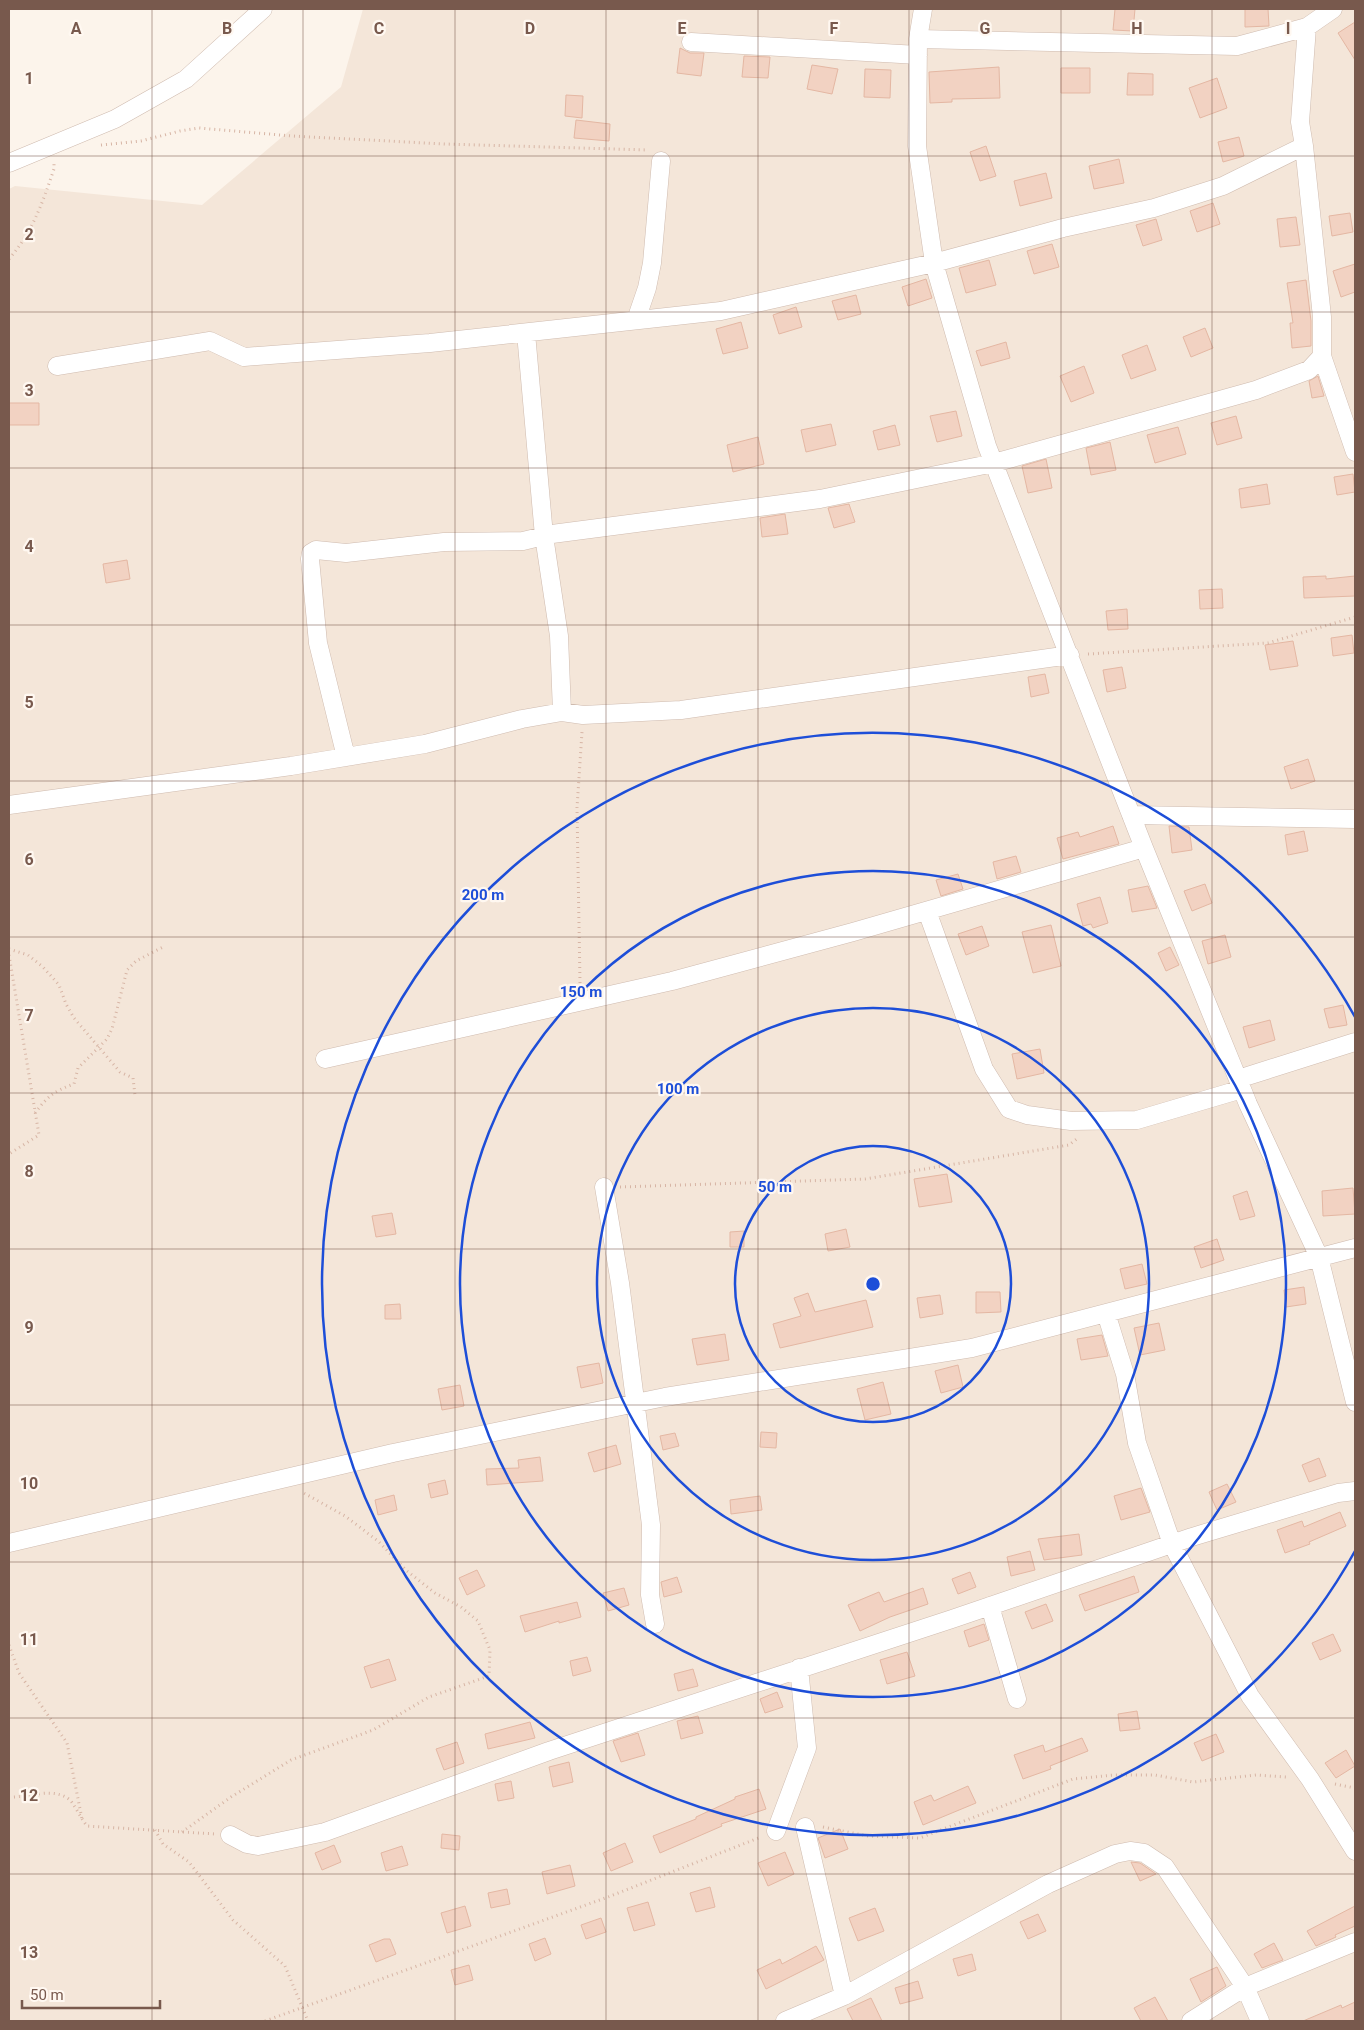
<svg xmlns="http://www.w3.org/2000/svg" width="1364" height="2030" font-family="Roboto,sans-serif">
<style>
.residential{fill:#f4e6d9}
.building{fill:#f2d2c2;stroke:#e4b7a3}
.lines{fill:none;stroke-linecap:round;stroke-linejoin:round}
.street-casing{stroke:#cfbbaf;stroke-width:19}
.path{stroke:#d7b5a5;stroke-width:3;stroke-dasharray:1 4;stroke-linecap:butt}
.street{stroke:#fff;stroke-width:18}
.grid{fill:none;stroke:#78594d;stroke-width:1;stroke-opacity:0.55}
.ring{fill:none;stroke:#1d4ed8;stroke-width:2.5}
.grid-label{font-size:16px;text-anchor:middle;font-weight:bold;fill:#78594d;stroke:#fff8f1;stroke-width:4.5;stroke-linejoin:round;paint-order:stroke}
.centre{fill:#1d4ed8;stroke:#fff8f1;stroke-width:2.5}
.ring-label{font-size:15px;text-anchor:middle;font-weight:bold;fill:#1d4ed8;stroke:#fff8f1;stroke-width:4.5;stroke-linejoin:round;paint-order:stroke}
</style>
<rect width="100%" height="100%" fill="#fcf4eb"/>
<path class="residential" d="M 363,9 L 1355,9 L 1355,2021 L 9,2021 L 9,189 L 15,186 L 202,205 L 341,87 Z"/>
<path class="building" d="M 1115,9 L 1135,9 L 1133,31 L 1113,30 Z
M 1245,9 L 1268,9 L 1269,26 L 1245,27 Z
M 1355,22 L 1355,60 L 1338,33 Z
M 680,48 L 690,53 L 704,53 L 701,76 L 677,73 Z
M 744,56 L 770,57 L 768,78 L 742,77 Z
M 812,65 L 838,69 L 832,94 L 807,89 Z
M 999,67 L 1000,98 L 952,99 L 952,102 L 930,103 L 929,72 Z
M 1061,68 L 1090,68 L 1090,93 L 1061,93 Z
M 865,69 L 891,70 L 890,98 L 864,97 Z
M 1128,73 L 1153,74 L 1153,95 L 1127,95 Z
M 1217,78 L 1227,108 L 1200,118 L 1189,88 Z
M 566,95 L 583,96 L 582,118 L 565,116 Z
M 576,120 L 610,124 L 609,141 L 574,138 Z
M 1239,137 L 1244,156 L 1223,162 L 1218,142 Z
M 986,146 L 996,176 L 980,181 L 970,152 Z
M 1119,159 L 1124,183 L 1094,189 L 1089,166 Z
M 1046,173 L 1052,198 L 1020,206 L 1014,181 Z
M 1213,203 L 1220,224 L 1197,232 L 1190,211 Z
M 1350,213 L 1353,232 L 1332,236 L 1329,216 Z
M 1296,217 L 1300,245 L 1280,247 L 1277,219 Z
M 1156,219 L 1162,240 L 1143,246 L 1136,225 Z
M 1052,244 L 1059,267 L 1034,274 L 1027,251 Z
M 989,260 L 996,285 L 966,293 L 959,268 Z
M 1355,264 L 1355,292 L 1341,297 L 1333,271 Z
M 926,279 L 932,298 L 908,306 L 902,287 Z
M 1306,280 L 1311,321 L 1311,346 L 1292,348 L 1290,323 L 1293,323 L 1287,283 Z
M 856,295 L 861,314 L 838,320 L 832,301 Z
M 796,307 L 802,327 L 779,334 L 773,315 Z
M 741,322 L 748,348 L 723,354 L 716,329 Z
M 1205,328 L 1213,348 L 1191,357 L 1183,337 Z
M 1006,342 L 1010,358 L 981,366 L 976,351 Z
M 1147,345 L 1156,370 L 1131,379 L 1122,355 Z
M 1084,366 L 1094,393 L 1071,402 L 1060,376 Z
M 1318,376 L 1324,396 L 1312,398 L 1309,381 Z
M 9,403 L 39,403 L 39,425 L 9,425 Z
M 956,411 L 962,436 L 937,442 L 930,416 Z
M 1236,416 L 1242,438 L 1217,445 L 1211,423 Z
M 831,424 L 836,445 L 806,452 L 801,430 Z
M 895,425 L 900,445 L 878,450 L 873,431 Z
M 1178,427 L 1186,454 L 1155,463 L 1147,435 Z
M 758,437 L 764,464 L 733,472 L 727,445 Z
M 1110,442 L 1116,470 L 1091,475 L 1086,448 Z
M 1046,459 L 1052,488 L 1028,493 L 1022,466 Z
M 1353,474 L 1355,492 L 1337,495 L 1334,477 Z
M 1267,484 L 1270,504 L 1241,508 L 1239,489 Z
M 849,504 L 855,522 L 834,528 L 828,508 Z
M 785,514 L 788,534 L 762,537 L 760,518 Z
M 127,560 L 130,579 L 106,583 L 103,564 Z
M 1326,576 L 1326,579 L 1355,576 L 1355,596 L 1304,598 L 1303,577 Z
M 1222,589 L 1223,608 L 1200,609 L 1199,590 Z
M 1127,609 L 1128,629 L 1108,630 L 1106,611 Z
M 1352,635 L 1354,653 L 1333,656 L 1331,638 Z
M 1293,641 L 1298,666 L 1270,670 L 1265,645 Z
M 1122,667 L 1126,688 L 1107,692 L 1103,670 Z
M 1045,674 L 1049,693 L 1031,697 L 1028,677 Z
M 1308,759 L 1315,781 L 1291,789 L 1284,767 Z
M 1113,826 L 1119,844 L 1063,859 L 1057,838 L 1078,832 L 1080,837 Z
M 1169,826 L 1189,827 L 1192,850 L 1172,853 Z
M 1304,831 L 1308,851 L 1288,855 L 1285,835 Z
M 1016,856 L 1021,872 L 997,879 L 993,862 Z
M 958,874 L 963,889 L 941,896 L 936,880 Z
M 1205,884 L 1212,903 L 1192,911 L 1184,891 Z
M 1148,886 L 1157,908 L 1132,912 L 1128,890 Z
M 1100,897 L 1108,923 L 1093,928 L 1091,924 L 1083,926 L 1077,904 Z
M 1051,925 L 1061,966 L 1033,973 L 1022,932 Z
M 982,926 L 989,946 L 966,955 L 958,934 Z
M 1225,935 L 1231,957 L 1208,964 L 1202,941 Z
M 1170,947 L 1179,965 L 1166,971 L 1158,953 Z
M 1343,1005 L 1347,1025 L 1329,1028 L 1324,1009 Z
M 1270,1020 L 1275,1040 L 1249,1048 L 1243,1027 Z
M 1040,1049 L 1044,1073 L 1017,1079 L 1012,1054 Z
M 947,1174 L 952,1202 L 919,1207 L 914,1179 Z
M 1353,1188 L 1355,1214 L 1323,1216 L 1322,1191 Z
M 1247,1191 L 1255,1216 L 1240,1220 L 1233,1196 Z
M 392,1213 L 396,1234 L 376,1237 L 372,1216 Z
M 846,1229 L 850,1247 L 828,1251 L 825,1234 Z
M 744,1231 L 744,1247 L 730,1247 L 730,1232 Z
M 1217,1239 L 1224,1260 L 1201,1268 L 1194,1247 Z
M 1142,1264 L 1147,1284 L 1125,1289 L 1120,1269 Z
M 1304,1287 L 1306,1304 L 1286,1307 L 1284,1290 Z
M 976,1292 L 1000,1292 L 1001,1312 L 976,1313 Z
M 808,1293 L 815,1312 L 866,1300 L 873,1327 L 780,1348 L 773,1324 L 801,1316 L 794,1298 Z
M 940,1295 L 943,1314 L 920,1318 L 917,1298 Z
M 400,1304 L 401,1319 L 385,1319 L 385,1305 Z
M 1159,1323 L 1165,1350 L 1140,1355 L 1134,1328 Z
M 725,1334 L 729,1360 L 697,1365 L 692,1339 Z
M 1102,1335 L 1108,1356 L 1081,1360 L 1077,1339 Z
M 599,1363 L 603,1383 L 581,1388 L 577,1367 Z
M 958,1365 L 963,1387 L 941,1393 L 935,1371 Z
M 883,1382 L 891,1414 L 865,1420 L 857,1389 Z
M 460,1385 L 464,1406 L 442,1410 L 438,1389 Z
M 761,1432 L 777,1433 L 776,1448 L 760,1447 Z
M 675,1433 L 679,1446 L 663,1450 L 660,1436 Z
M 616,1445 L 621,1464 L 594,1472 L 588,1453 Z
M 540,1457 L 543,1481 L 487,1485 L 486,1469 L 519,1468 L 518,1460 Z
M 1319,1458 L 1326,1476 L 1309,1482 L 1302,1465 Z
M 445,1480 L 448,1494 L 431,1498 L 428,1484 Z
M 1227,1484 L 1236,1502 L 1217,1510 L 1209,1492 Z
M 1141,1488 L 1150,1512 L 1121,1520 L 1114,1496 Z
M 394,1495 L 397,1510 L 378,1515 L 375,1500 Z
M 760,1496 L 762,1510 L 731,1514 L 730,1500 Z
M 1340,1512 L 1346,1526 L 1309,1542 L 1310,1544 L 1285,1553 L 1277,1530 L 1302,1521 L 1304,1527 Z
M 1079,1534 L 1082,1555 L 1044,1560 L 1038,1539 Z
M 1030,1551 L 1035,1570 L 1011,1576 L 1007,1557 Z
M 477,1570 L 485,1586 L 467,1595 L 459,1578 Z
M 970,1572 L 976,1587 L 958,1594 L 952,1579 Z
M 1134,1576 L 1139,1592 L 1085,1611 L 1079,1595 Z
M 677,1577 L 682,1592 L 664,1597 L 661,1582 Z
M 624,1588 L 629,1605 L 608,1611 L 603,1593 Z
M 923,1588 L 928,1604 L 890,1617 L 860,1631 L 848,1605 L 879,1592 L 884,1602 Z
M 577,1602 L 581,1617 L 559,1623 L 559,1621 L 525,1632 L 520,1616 Z
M 1046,1604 L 1053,1621 L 1032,1629 L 1025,1612 Z
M 984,1624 L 989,1640 L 969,1647 L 964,1631 Z
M 1333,1634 L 1341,1651 L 1320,1660 L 1312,1643 Z
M 907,1652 L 915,1676 L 887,1684 L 880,1660 Z
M 587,1657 L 591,1671 L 573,1676 L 570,1661 Z
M 389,1659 L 396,1680 L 371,1688 L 364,1667 Z
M 693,1669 L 698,1686 L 678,1691 L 674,1674 Z
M 777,1692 L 783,1707 L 765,1713 L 760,1699 Z
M 1137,1711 L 1140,1729 L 1120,1731 L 1118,1714 Z
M 698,1716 L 703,1733 L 681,1739 L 677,1721 Z
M 530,1722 L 535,1738 L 488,1749 L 485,1734 Z
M 638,1733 L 645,1755 L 621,1762 L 613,1741 Z
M 1216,1734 L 1224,1752 L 1202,1761 L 1194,1743 Z
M 1082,1738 L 1088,1751 L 1050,1766 L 1051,1769 L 1023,1779 L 1014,1755 L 1043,1745 L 1045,1752 Z
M 457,1742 L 464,1763 L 444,1770 L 436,1749 Z
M 1346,1750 L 1355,1766 L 1336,1778 L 1325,1763 Z
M 569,1762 L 573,1782 L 553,1787 L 549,1767 Z
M 511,1781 L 514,1798 L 498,1801 L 495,1784 Z
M 968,1786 L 976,1803 L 923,1825 L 914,1802 L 931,1795 L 934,1801 Z
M 759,1789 L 766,1809 L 721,1824 L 722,1826 L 660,1853 L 653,1836 L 696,1819 L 696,1817 L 735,1799 L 735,1797 Z
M 840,1829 L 848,1849 L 825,1858 L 818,1838 Z
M 442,1834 L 460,1836 L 459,1850 L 441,1848 Z
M 625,1843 L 633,1862 L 611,1871 L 603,1853 Z
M 334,1845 L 341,1862 L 322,1870 L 315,1853 Z
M 402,1846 L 408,1865 L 386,1871 L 381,1853 Z
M 785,1852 L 794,1874 L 768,1886 L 758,1863 Z
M 1131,1862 L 1140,1863 L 1156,1874 L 1140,1881 Z
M 570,1865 L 575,1886 L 547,1894 L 542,1872 Z
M 710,1887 L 715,1907 L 696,1912 L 690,1893 Z
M 507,1889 L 510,1904 L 491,1908 L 488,1893 Z
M 648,1902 L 655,1925 L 634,1931 L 627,1908 Z
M 465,1906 L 471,1926 L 447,1933 L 441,1913 Z
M 1355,1906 L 1355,1926 L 1335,1935 L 1336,1937 L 1316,1946 L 1307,1931 Z
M 875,1908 L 884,1931 L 858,1941 L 849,1918 Z
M 1038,1914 L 1046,1931 L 1028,1939 L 1020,1922 Z
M 601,1918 L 606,1932 L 586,1939 L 581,1925 Z
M 545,1938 L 551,1954 L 535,1961 L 529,1944 Z
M 384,1939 L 390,1939 L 396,1954 L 376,1962 L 369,1945 Z
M 1274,1943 L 1283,1960 L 1262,1968 L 1254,1954 Z
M 816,1946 L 824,1960 L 766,1989 L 757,1970 L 780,1959 L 782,1964 Z
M 972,1954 L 976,1970 L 958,1976 L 953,1959 Z
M 469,1965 L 473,1980 L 455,1985 L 451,1970 Z
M 1217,1967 L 1226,1986 L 1201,2002 L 1190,1979 Z
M 918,1981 L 923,1998 L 900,2004 L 895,1988 Z
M 1155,1997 L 1168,2021 L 1141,2021 L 1134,2008 Z
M 871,1998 L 882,2021 L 853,2021 L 847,2009 Z
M 1355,2002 L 1355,2021 L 1303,2021 L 1341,2005 L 1342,2008 Z"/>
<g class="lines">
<g class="street-casing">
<path id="street" d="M 923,9 L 918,39 L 917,146 L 934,263 L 987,446 L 1144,848 L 1248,1104 L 1319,1257 L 1355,1402
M 918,39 L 1237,46 L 1307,27 L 1333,9
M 691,42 L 918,55
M 9,163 L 115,119 L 186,79 L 263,9
M 636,320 L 647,288 L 652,263 L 661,161
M 526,333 L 544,536 L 559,636 L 562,712
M 1322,356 L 1355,452
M 57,366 L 210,341 L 244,357 L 430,343 L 721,311 L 934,263 L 1063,228 L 1154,208 L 1223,186 L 1304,146 L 1300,122 L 1307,27
M 346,757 L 318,643 L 310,559 L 311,553 L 316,550 L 346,553 L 444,542 L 523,541 L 552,534 L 820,499 L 994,463 L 1256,390 L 1309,370 L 1322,356 L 1322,317 L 1304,146
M 9,805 L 291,766 L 425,744 L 522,719 L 562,712 L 583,715 L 681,710 L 1070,655
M 1131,815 L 1355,819
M 927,911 L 984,1069 L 1009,1109 L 1027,1115 L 1071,1121 L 1137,1120 L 1242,1089
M 325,1059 L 672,981 L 853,932 L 1144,848
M 1238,1079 L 1355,1042
M 604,1187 L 620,1283 L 651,1525 L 650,1595 L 655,1624
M 1106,1313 L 1125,1374 L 1137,1443 L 1172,1544 L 1250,1696 L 1310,1779 L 1355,1851
M 9,1543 L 393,1453 L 665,1397 L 972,1348 L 1355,1248
M 990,1606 L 1017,1699
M 805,1827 L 844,1996
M 776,1831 L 807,1748 L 799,1668
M 230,1835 L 247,1844 L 258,1846 L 325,1832 L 549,1751 L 952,1619 L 1192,1537 L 1338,1493 L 1355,1491
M 785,2021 L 844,1996 L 1048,1884 L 1115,1854 L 1130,1851 L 1144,1853 L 1165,1867 L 1245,1987 L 1260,2021
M 1191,2021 L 1245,1987 L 1355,1942"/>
</g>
<path class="path" d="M 101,145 L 141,141 L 180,131 L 199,128 L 292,136 L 445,144 L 648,150
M 9,259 C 33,231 42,204 54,169 L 54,164
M 1088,654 L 1268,643 L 1355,617
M 9,949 L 28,955 L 43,967 L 59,985 L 66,1004 L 74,1018 L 120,1072 L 133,1078 L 135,1095
M 9,955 L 39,1135 L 9,1154
M 580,983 L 577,808 L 582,732
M 35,1113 C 48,1096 54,1091 74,1084 L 78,1068 L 107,1039 L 112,1029 L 127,970 L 136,961 L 163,947
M 620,1187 L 865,1179 L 1069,1145 L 1078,1138
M 9,1645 L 19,1673 L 67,1743 L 82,1819
M 1335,1784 L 1355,1788
M 9,1797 C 28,1798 53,1786 70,1800 C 74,1804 82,1820 87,1826 L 215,1834
M 823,1827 L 868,1836 L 920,1838 L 1073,1779 L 1114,1775 L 1155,1775 L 1193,1782 L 1256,1775 L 1286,1777
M 155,1830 L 163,1844 L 189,1862 L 233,1920 L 285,1966 L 308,2021
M 182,1832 L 231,1797 L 291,1760 L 373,1730 L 429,1697 L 489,1676 L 490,1650 L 478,1621 L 461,1607 L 435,1593 L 407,1571 L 378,1541 L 345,1516 L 302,1492
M 265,2021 L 608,1897 L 761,1837"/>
<use href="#street" class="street"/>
</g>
<path class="grid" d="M 152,9 L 152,2021M 303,9 L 303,2021M 455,9 L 455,2021M 606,9 L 606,2021M 758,9 L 758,2021M 909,9 L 909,2021M 1061,9 L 1061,2021M 1212,9 L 1212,2021M 9,156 L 1355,156M 9,312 L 1355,312M 9,468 L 1355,468M 9,625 L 1355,625M 9,781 L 1355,781M 9,937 L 1355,937M 9,1093 L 1355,1093M 9,1249 L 1355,1249M 9,1405 L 1355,1405M 9,1562 L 1355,1562M 9,1718 L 1355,1718M 9,1874 L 1355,1874"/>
<g class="ring">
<circle cx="873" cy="1284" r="138"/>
<circle cx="873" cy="1284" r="276"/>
<circle cx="873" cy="1284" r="413"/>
<path d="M1355 1551A551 551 0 1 1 1355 1017"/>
</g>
<g class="grid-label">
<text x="76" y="34">A</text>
<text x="227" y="34">B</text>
<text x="379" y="34">C</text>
<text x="530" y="34">D</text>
<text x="682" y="34">E</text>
<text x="834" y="34">F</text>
<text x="985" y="34">G</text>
<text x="1137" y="34">H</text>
<text x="1288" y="34">I</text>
<text x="29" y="84">1</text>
<text x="29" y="240">2</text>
<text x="29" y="396">3</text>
<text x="29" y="552">4</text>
<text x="29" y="708">5</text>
<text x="29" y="865">6</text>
<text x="29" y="1021">7</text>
<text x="29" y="1177">8</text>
<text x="29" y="1333">9</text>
<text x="29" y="1489">10</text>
<text x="29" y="1645">11</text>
<text x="29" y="1801">12</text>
<text x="29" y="1958">13</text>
</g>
<circle cx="873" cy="1284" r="8" class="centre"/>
<g class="ring-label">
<text x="483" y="900">200 m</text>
<text x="581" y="997">150 m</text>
<text x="678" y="1094">100 m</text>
<text x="775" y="1192">50 m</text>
</g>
<rect width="1364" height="2030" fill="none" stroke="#78594d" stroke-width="20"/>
<path d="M22 2000v8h138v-8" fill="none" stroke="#78594d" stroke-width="2.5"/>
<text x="30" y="2000" font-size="15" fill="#78594d" stroke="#fff8f1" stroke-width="4" paint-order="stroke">50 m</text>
</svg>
